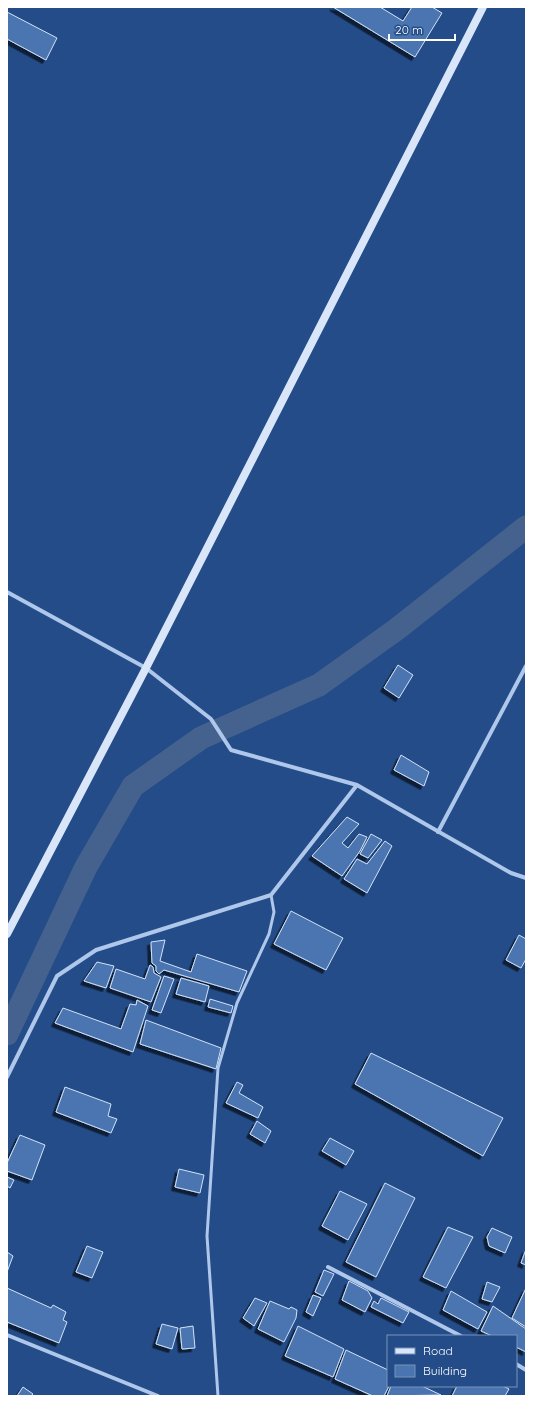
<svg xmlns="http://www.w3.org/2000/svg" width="533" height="1403" font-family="Quicksand,sans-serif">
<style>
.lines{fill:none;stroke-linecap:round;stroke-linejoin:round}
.canal{stroke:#45628e;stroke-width:23}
.building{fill:#4b75b0;stroke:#d2e2f7;filter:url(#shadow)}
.lane{stroke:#aec7ea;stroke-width:3}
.street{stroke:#aec7ea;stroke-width:4}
.secondary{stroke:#d9e5f8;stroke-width:8}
</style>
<defs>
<filter id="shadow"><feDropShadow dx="-3.5" dy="3.5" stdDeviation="0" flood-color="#0009"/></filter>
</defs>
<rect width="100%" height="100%" fill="#234c88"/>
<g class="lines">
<path class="canal" d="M 7,1034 L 86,867 L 133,786 L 201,738 L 319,685 L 397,629 L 526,527"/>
</g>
<path class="building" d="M 333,7 L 380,7 L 403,21 L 412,7 L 432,7 L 442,13 L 415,57 Z
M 7,12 L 57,38 L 46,60 L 7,39 Z
M 398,665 L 413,675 L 399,698 L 384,688 Z
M 401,755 L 429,772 L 424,786 L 394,770 Z
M 347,817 L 359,824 L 342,843 L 348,848 L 359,834 L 367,837 L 360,851 L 342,876 L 312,856 Z
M 371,834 L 382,840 L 368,858 L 360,854 Z
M 385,841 L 392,846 L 367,893 L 344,879 L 357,859 L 367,864 Z
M 291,911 L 343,938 L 326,970 L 274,944 Z
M 519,935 L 526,939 L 526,959 L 521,968 L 506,960 Z
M 165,940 L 160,961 L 191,972 L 197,954 L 247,971 L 239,992 L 164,970 L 159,974 L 156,971 L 156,966 L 152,963 L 151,942 Z
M 97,962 L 114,966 L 106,988 L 84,981 Z
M 150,965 L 153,967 L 154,973 L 161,977 L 151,1002 L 110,988 L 116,969 L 145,979 Z
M 164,976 L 174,979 L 161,1013 L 152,1010 Z
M 181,978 L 209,986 L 205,1002 L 176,994 Z
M 210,999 L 233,1006 L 231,1013 L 208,1007 Z
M 137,1000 L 148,1006 L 133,1052 L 55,1023 L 63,1008 L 121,1029 L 130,1004 L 136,1005 Z
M 146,1020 L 221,1048 L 216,1069 L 140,1044 Z
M 371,1053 L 503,1118 L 483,1156 L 355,1084 Z
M 237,1082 L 243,1085 L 239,1093 L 263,1107 L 258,1118 L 226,1103 Z
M 65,1087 L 111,1104 L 108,1116 L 117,1119 L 111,1133 L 56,1112 Z
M 257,1121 L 271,1131 L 265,1143 L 250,1134 Z
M 20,1135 L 45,1145 L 32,1180 L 7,1171 L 7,1163 Z
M 330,1138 L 354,1151 L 346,1165 L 322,1151 Z
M 179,1169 L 204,1175 L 200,1193 L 175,1187 Z
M 7,1177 L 14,1180 L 10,1188 L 7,1186 Z
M 385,1183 L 415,1198 L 376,1277 L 346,1262 Z
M 340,1191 L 367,1204 L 348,1240 L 322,1226 Z
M 448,1227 L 473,1237 L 446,1288 L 423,1277 Z
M 492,1228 L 512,1237 L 505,1253 L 489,1246 L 487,1237 Z
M 87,1246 L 103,1252 L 92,1278 L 76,1272 Z
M 526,1249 L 526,1265 L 521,1263 Z
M 7,1252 L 13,1256 L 7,1272 Z
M 324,1270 L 334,1274 L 323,1296 L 315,1292 Z
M 349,1281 L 368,1291 L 372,1298 L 365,1312 L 342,1300 Z
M 487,1282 L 500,1287 L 492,1302 L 482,1299 Z
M 7,1288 L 51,1308 L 53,1305 L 66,1312 L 63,1320 L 67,1322 L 59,1343 L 7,1322 Z
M 526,1288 L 526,1327 L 512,1318 Z
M 451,1291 L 487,1312 L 478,1329 L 443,1310 Z
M 313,1295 L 321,1298 L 313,1316 L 306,1312 Z
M 255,1298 L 267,1303 L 254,1326 L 243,1318 Z
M 381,1298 L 409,1312 L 403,1323 L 371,1307 L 374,1301 L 378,1304 Z
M 270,1301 L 289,1309 L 291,1307 L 297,1310 L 296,1318 L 284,1342 L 258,1329 Z
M 493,1306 L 526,1329 L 526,1352 L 516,1347 L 516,1336 L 492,1336 L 481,1331 Z
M 162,1324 L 178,1328 L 172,1349 L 156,1344 Z
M 193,1326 L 195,1348 L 182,1349 L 180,1328 Z
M 298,1326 L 344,1349 L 333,1377 L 285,1356 Z
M 346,1350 L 388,1370 L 389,1386 L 384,1396 L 373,1396 L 335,1379 Z
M 391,1386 L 422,1386 L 441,1395 L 387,1396 Z
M 457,1386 L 503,1386 L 509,1389 L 505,1396 L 452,1396 Z
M 23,1387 L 33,1394 L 31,1396 L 17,1396 Z"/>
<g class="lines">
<path class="lane" d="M 218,1396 L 207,1236 L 218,1068 L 237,1003 L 269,934 L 274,912 L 271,895"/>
<path class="street" d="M 7,592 L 146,668 L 211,719 L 231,750 L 357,785 L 511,873 L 526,878
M 438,832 L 526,666
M 7,1077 L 57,976 L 96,950 L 271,895 L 357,785
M 328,1267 L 461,1336
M 7,1335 L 158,1396
M 516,1364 L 526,1370"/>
<path class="secondary" d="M 7,934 L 146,668 L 483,7"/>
</g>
<rect width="533" height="1403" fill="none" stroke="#ffffff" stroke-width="16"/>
<rect x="387" y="1335" width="130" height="52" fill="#234c88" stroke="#7b94b8"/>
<rect x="395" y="1348" width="20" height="6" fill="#d9e5f8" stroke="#7b94b8"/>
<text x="423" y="1355" font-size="12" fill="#ffffff">Road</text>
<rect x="395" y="1365" width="20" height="12" fill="#4b75b0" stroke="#7b94b8"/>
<text x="423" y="1375" font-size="12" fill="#ffffff">Building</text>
<path d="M389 34v6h66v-6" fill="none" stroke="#ffffff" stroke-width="2"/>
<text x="395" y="34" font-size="12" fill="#ffffff" stroke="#234c88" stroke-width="3" paint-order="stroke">20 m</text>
</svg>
